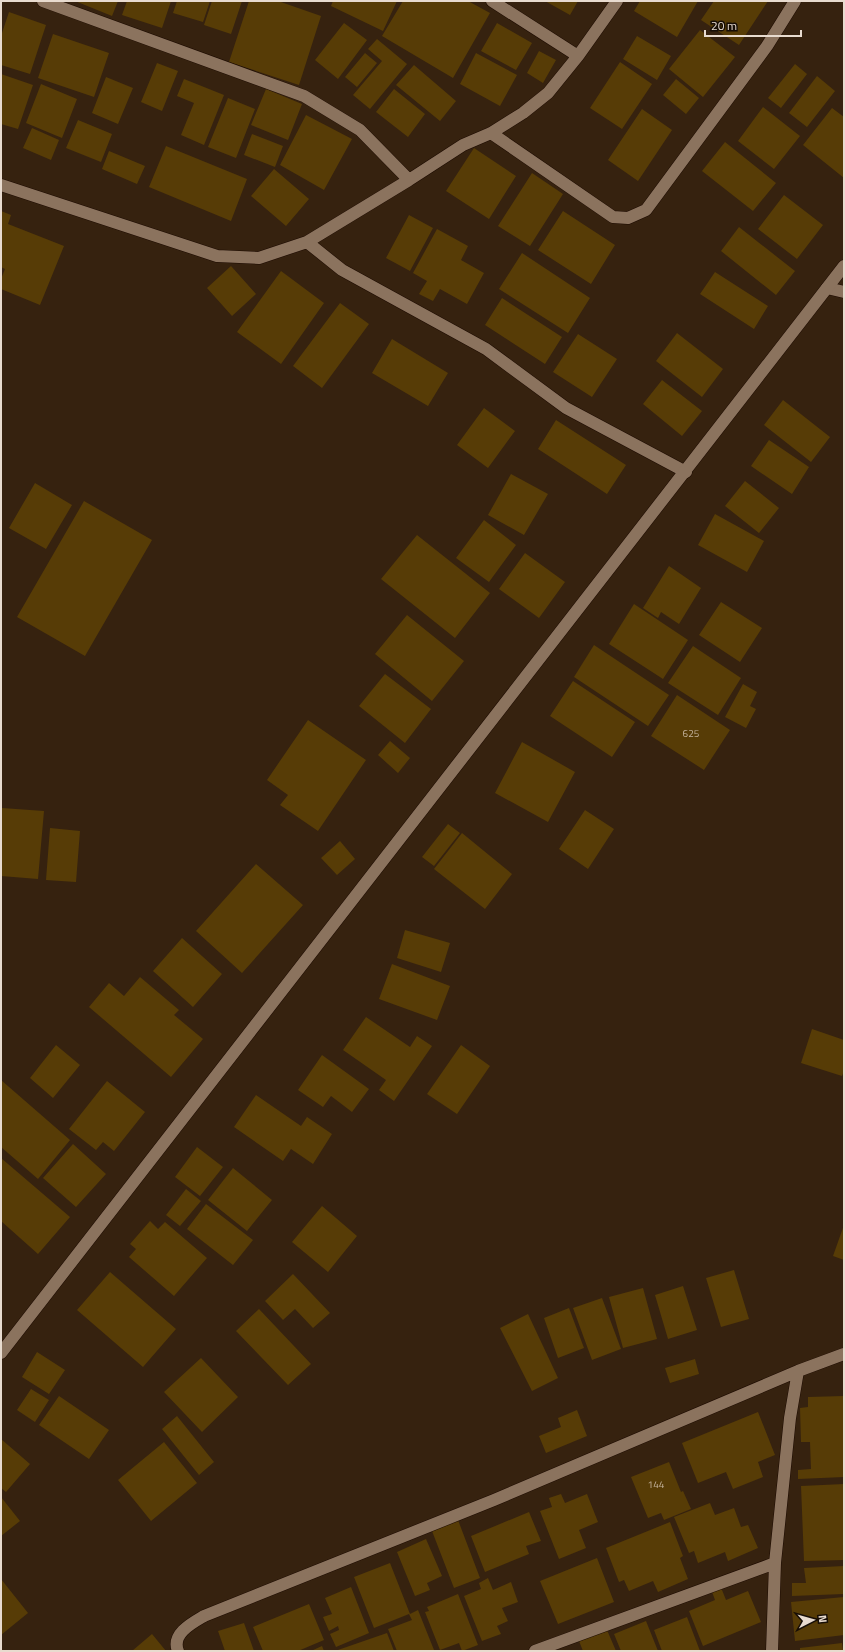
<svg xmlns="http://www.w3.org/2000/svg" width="845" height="1652" font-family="'Titillium Web',sans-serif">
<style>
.building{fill:#573c06}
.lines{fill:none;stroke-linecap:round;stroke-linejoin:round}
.street-casing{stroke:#1d0b00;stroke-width:13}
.secondary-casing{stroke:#1d0b00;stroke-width:13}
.street{stroke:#8b735e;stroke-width:12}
.secondary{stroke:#8b735e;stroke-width:12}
.labels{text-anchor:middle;stroke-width:3.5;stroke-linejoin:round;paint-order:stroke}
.number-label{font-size:10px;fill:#c4b39d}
</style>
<rect width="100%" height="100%" fill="#36220f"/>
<path class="building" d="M 75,1 L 118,1 L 112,16 Z
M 127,1 L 171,1 L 162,28 L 122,15 Z
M 177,1 L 210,1 L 203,22 L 173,13 Z
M 212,1 L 242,1 L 231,34 L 204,25 Z
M 249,1 L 278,1 L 321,16 L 299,85 L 229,62 Z
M 333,1 L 397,1 L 383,31 L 331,6 Z
M 403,1 L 468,1 L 490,13 L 453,78 L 382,36 Z
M 545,1 L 578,1 L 570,15 Z
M 640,1 L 698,1 L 677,37 L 634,11 Z
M 714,1 L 768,1 L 739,45 L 701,20 Z
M 9,12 L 46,25 L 30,74 L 1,65 L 1,36 Z
M 344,23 L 367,40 L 338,79 L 315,60 Z
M 497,23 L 532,43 L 516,70 L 481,51 Z
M 700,30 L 735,57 L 703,97 L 669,69 Z
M 53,34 L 109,53 L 94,97 L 38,78 Z
M 637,36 L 671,56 L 657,80 L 623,59 Z
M 377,39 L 407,64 L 370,109 L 353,95 L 382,61 L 368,49 Z
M 539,51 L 556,60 L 543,83 L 527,73 Z
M 365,53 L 377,63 L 357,87 L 345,77 Z
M 476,53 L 517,75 L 500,106 L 460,84 Z
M 620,62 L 652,84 L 622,129 L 590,108 Z
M 157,63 L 178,71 L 162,111 L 141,102 Z
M 795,64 L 807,74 L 781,108 L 768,98 Z
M 414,65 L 456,101 L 440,121 L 396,85 Z
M 1,74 L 33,85 L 18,129 L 1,124 Z
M 817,76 L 835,91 L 807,127 L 789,113 Z
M 106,77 L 133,88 L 118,124 L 92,113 Z
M 184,79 L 224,95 L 204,145 L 181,135 L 194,103 L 177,96 Z
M 676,79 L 699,98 L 686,114 L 663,95 Z
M 41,84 L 77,99 L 62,138 L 26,123 Z
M 266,89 L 302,104 L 288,140 L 251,125 Z
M 394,89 L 425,114 L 408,137 L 376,112 Z
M 228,98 L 255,109 L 236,158 L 208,147 Z
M 763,107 L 800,136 L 774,169 L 738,141 Z
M 832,108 L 844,117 L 844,178 L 803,145 Z
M 642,109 L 672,130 L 638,181 L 608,160 Z
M 306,115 L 352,139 L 324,190 L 280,165 Z
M 78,120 L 112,134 L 101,162 L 66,148 Z
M 32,128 L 59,140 L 51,160 L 23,148 Z
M 252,134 L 283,146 L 275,167 L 244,155 Z
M 725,142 L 776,183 L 753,211 L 702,171 Z
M 166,146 L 247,179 L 231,221 L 149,187 Z
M 474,148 L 516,176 L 489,219 L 446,191 Z
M 109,151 L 145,166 L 137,184 L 102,169 Z
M 274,169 L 309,199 L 286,226 L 251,196 Z
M 532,173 L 563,194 L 530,246 L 498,226 Z
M 784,195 L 823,225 L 797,259 L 758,229 Z
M 1,211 L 11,215 L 8,224 L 64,246 L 40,305 L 1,289 L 1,279 L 5,269 L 1,267 Z
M 563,211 L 615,245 L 591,284 L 538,250 Z
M 409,215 L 433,228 L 410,271 L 386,258 Z
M 739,227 L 795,271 L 776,295 L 721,251 Z
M 437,229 L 468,246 L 461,260 L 484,273 L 467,304 L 440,289 L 433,301 L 419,294 L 427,281 L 413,273 Z
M 522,253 L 590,298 L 568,333 L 499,289 Z
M 231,266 L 256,294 L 232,316 L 207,288 Z
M 281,271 L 324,303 L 281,364 L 237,332 Z
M 715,272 L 768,306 L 754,329 L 700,294 Z
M 502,298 L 562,337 L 545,364 L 485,325 Z
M 340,303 L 369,324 L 322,388 L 293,366 Z
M 677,333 L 723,369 L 702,397 L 656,361 Z
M 578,334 L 617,359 L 592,397 L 553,372 Z
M 392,339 L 448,373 L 428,406 L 372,373 Z
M 662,380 L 702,411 L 682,436 L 643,404 Z
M 783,400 L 830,437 L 811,462 L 764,425 Z
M 484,408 L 515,431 L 488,468 L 457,445 Z
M 556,420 L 626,465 L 607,494 L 538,449 Z
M 769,440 L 809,467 L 792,494 L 751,466 Z
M 511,474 L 548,494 L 524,535 L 488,515 Z
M 745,481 L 779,508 L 759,533 L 725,506 Z
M 35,483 L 72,505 L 46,549 L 9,528 Z
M 84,501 L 152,540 L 85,656 L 17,617 Z
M 715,514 L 764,541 L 747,572 L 698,545 Z
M 484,520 L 516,545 L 489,582 L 456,558 Z
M 417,535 L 490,593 L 455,638 L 381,579 Z
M 525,553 L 565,582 L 539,618 L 499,589 Z
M 669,566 L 701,588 L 679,624 L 661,612 L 658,618 L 643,608 Z
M 721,602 L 762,628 L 740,662 L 699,635 Z
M 634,604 L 688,640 L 663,679 L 609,644 Z
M 407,615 L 464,661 L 432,701 L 375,654 Z
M 594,645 L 669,695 L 648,726 L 574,677 Z
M 693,646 L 741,678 L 718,715 L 668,683 Z
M 385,674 L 431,709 L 405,743 L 359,706 Z
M 573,681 L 635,722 L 612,757 L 550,716 Z
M 743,684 L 757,692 L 750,706 L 756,709 L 746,728 L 725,717 Z
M 677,695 L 730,730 L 704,770 L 651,736 Z
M 308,720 L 366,760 L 318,831 L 280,805 L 288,795 L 267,780 Z
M 390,741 L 410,758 L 398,773 L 378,755 Z
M 522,742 L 575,772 L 548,822 L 495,793 Z
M 2,808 L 44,811 L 38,879 L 1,876 Z
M 585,810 L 614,829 L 588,869 L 559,849 Z
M 448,824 L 460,833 L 434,866 L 422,857 Z
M 50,828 L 80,831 L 76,882 L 46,880 Z
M 462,833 L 512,874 L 485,909 L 434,869 Z
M 340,841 L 355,859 L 337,875 L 321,858 Z
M 256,864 L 303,905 L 242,973 L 196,931 Z
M 405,930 L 450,943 L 441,972 L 397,958 Z
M 182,938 L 222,974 L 193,1007 L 153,971 Z
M 392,964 L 450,986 L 437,1020 L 379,999 Z
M 140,977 L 179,1010 L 174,1015 L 203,1039 L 171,1077 L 89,1007 L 109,983 L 124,996 Z
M 366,1017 L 410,1047 L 417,1036 L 432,1046 L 394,1101 L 379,1090 L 386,1080 L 343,1050 Z
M 812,1029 L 844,1040 L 844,1071 L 842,1076 L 801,1063 Z
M 56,1045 L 80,1065 L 53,1098 L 30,1078 Z
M 461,1045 L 490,1066 L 457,1114 L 427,1094 Z
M 322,1055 L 369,1089 L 352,1112 L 331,1096 L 323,1107 L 298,1090 Z
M 1,1080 L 70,1140 L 38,1179 L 1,1147 Z
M 107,1081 L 145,1112 L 114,1151 L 103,1142 L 96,1150 L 69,1129 Z
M 256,1095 L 301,1126 L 307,1117 L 332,1134 L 313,1164 L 291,1149 L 283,1161 L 234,1127 Z
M 73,1144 L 106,1174 L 76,1207 L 43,1178 Z
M 197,1147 L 223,1167 L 200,1196 L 175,1177 Z
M 1,1158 L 70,1217 L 38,1254 L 1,1221 Z
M 233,1168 L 272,1200 L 247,1231 L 208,1200 Z
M 186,1189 L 201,1201 L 180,1226 L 166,1215 Z
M 206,1204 L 253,1240 L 233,1265 L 187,1229 Z
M 322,1206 L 357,1236 L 328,1272 L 292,1242 Z
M 150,1221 L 158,1229 L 165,1222 L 207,1258 L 174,1296 L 129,1257 L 136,1249 L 130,1244 Z
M 844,1225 L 844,1260 L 833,1256 Z
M 734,1270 L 749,1319 L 721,1327 L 706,1278 Z
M 110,1272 L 176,1329 L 143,1367 L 77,1310 Z
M 293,1274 L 330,1313 L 313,1328 L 295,1309 L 283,1320 L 265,1301 Z
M 683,1286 L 697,1330 L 668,1339 L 655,1295 Z
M 643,1288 L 657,1339 L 623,1348 L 609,1297 Z
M 602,1298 L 621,1349 L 592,1360 L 573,1308 Z
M 569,1308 L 584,1348 L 558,1358 L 544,1318 Z
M 259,1309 L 311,1364 L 288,1385 L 236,1331 Z
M 528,1314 L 558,1378 L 532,1391 L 500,1328 Z
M 37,1352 L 65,1370 L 49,1394 L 22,1377 Z
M 201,1358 L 238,1397 L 202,1432 L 164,1392 Z
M 695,1359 L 699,1374 L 670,1383 L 665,1368 Z
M 31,1389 L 49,1400 L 35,1422 L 17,1410 Z
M 59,1396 L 109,1430 L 89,1459 L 39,1425 Z
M 844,1396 L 844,1477 L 798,1479 L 798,1470 L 811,1469 L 810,1442 L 801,1442 L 800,1408 L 808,1407 L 808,1397 Z
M 577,1410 L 587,1436 L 546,1453 L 539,1436 L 561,1427 L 558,1418 Z
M 758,1412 L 775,1455 L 758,1462 L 763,1477 L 733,1489 L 726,1472 L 698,1483 L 682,1443 Z
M 177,1416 L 214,1462 L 199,1475 L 162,1429 Z
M 1,1439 L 30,1464 L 6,1492 L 1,1488 Z
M 164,1442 L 197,1483 L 151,1521 L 118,1480 Z
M 669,1462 L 681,1492 L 683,1491 L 691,1509 L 664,1520 L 661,1513 L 648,1518 L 631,1477 Z
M 844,1484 L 844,1560 L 804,1561 L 801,1486 Z
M 561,1494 L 565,1503 L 587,1494 L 598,1522 L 579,1530 L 586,1548 L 559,1559 L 540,1511 L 552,1507 L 549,1498 Z
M 1,1497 L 20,1521 L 1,1536 Z
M 710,1503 L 715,1515 L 734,1508 L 741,1527 L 748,1525 L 758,1548 L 728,1561 L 725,1552 L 698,1563 L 694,1551 L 689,1553 L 674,1517 Z
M 529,1512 L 541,1541 L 526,1546 L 529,1554 L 485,1572 L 471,1536 Z
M 458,1520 L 480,1578 L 454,1588 L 432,1531 Z
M 670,1522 L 683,1556 L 680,1558 L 688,1579 L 658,1592 L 653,1581 L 629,1591 L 624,1580 L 619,1582 L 606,1548 Z
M 426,1539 L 442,1576 L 427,1583 L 430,1590 L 415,1596 L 397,1552 Z
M 597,1558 L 614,1602 L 558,1624 L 540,1581 Z
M 390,1563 L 410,1614 L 418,1610 L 434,1650 L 397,1651 L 388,1629 L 412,1620 L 409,1614 L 374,1628 L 354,1577 Z
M 844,1566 L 844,1594 L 792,1596 L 792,1583 L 806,1583 L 804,1568 Z
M 488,1578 L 493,1590 L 511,1582 L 518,1602 L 502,1608 L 508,1621 L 497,1626 L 501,1634 L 482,1641 L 464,1596 L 481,1589 L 479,1583 Z
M 1,1579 L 28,1613 L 1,1635 Z
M 720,1585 L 726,1600 L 748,1591 L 761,1622 L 703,1646 L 689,1611 L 715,1600 L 711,1589 Z
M 351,1587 L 369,1633 L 336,1647 L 330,1634 L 339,1630 L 338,1626 L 329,1631 L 323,1617 L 332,1614 L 325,1598 Z
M 458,1594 L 478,1645 L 462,1651 L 459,1643 L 440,1650 L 425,1612 L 429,1611 L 427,1607 Z
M 844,1597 L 844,1635 L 795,1641 L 791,1602 Z
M 309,1604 L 324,1640 L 298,1651 L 263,1651 L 253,1627 Z
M 687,1617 L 700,1651 L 662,1651 L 654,1630 Z
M 646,1621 L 658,1651 L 621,1651 L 614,1634 Z
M 244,1623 L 254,1651 L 225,1651 L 218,1631 Z
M 607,1630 L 616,1651 L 583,1651 L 579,1641 Z
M 387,1633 L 394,1651 L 335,1651 Z
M 152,1634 L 166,1651 L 132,1651 Z
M 842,1643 L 843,1651 L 800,1651 L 800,1648 Z
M 322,1646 L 324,1651 L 311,1651 Z"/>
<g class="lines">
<g class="street-casing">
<path id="street" d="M 43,1 L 304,96 L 360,130 L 409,180
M 492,1 L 578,56
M 617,1 L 578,56 L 548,93 L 523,113 L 491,133 L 463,145 L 409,180 L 307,242 L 342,270 L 486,349 L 566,408 L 686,472
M 491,133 L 613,217 L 628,218 L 646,210 L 767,46 L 795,1
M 1,185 L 217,256 L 259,258 L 307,242
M 827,288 L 844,292
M 178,1651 C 171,1634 192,1623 204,1616 L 494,1500 L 798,1371 L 844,1354
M 535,1651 L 775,1563
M 772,1651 L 775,1563 L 790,1418 L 798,1371"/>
</g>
<g class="secondary-casing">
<path id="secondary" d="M 1,1353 L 844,266"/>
</g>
<use href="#street" class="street"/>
<use href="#secondary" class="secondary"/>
</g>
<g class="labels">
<g class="number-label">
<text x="691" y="737">625</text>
<text x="656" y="1488">144</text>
</g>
</g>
<rect width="845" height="1652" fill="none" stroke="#e8dbcf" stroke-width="4"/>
<g transform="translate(813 1620) rotate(84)" stroke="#170e06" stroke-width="3" paint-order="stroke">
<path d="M0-3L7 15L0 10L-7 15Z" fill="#e8dbcf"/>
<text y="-6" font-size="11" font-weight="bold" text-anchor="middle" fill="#e8dbcf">N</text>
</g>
<path d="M705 30v6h96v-6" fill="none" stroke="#e8dbcf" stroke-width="2"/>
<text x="711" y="30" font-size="12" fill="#e8dbcf" stroke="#170e06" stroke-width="3" paint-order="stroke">20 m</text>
</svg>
